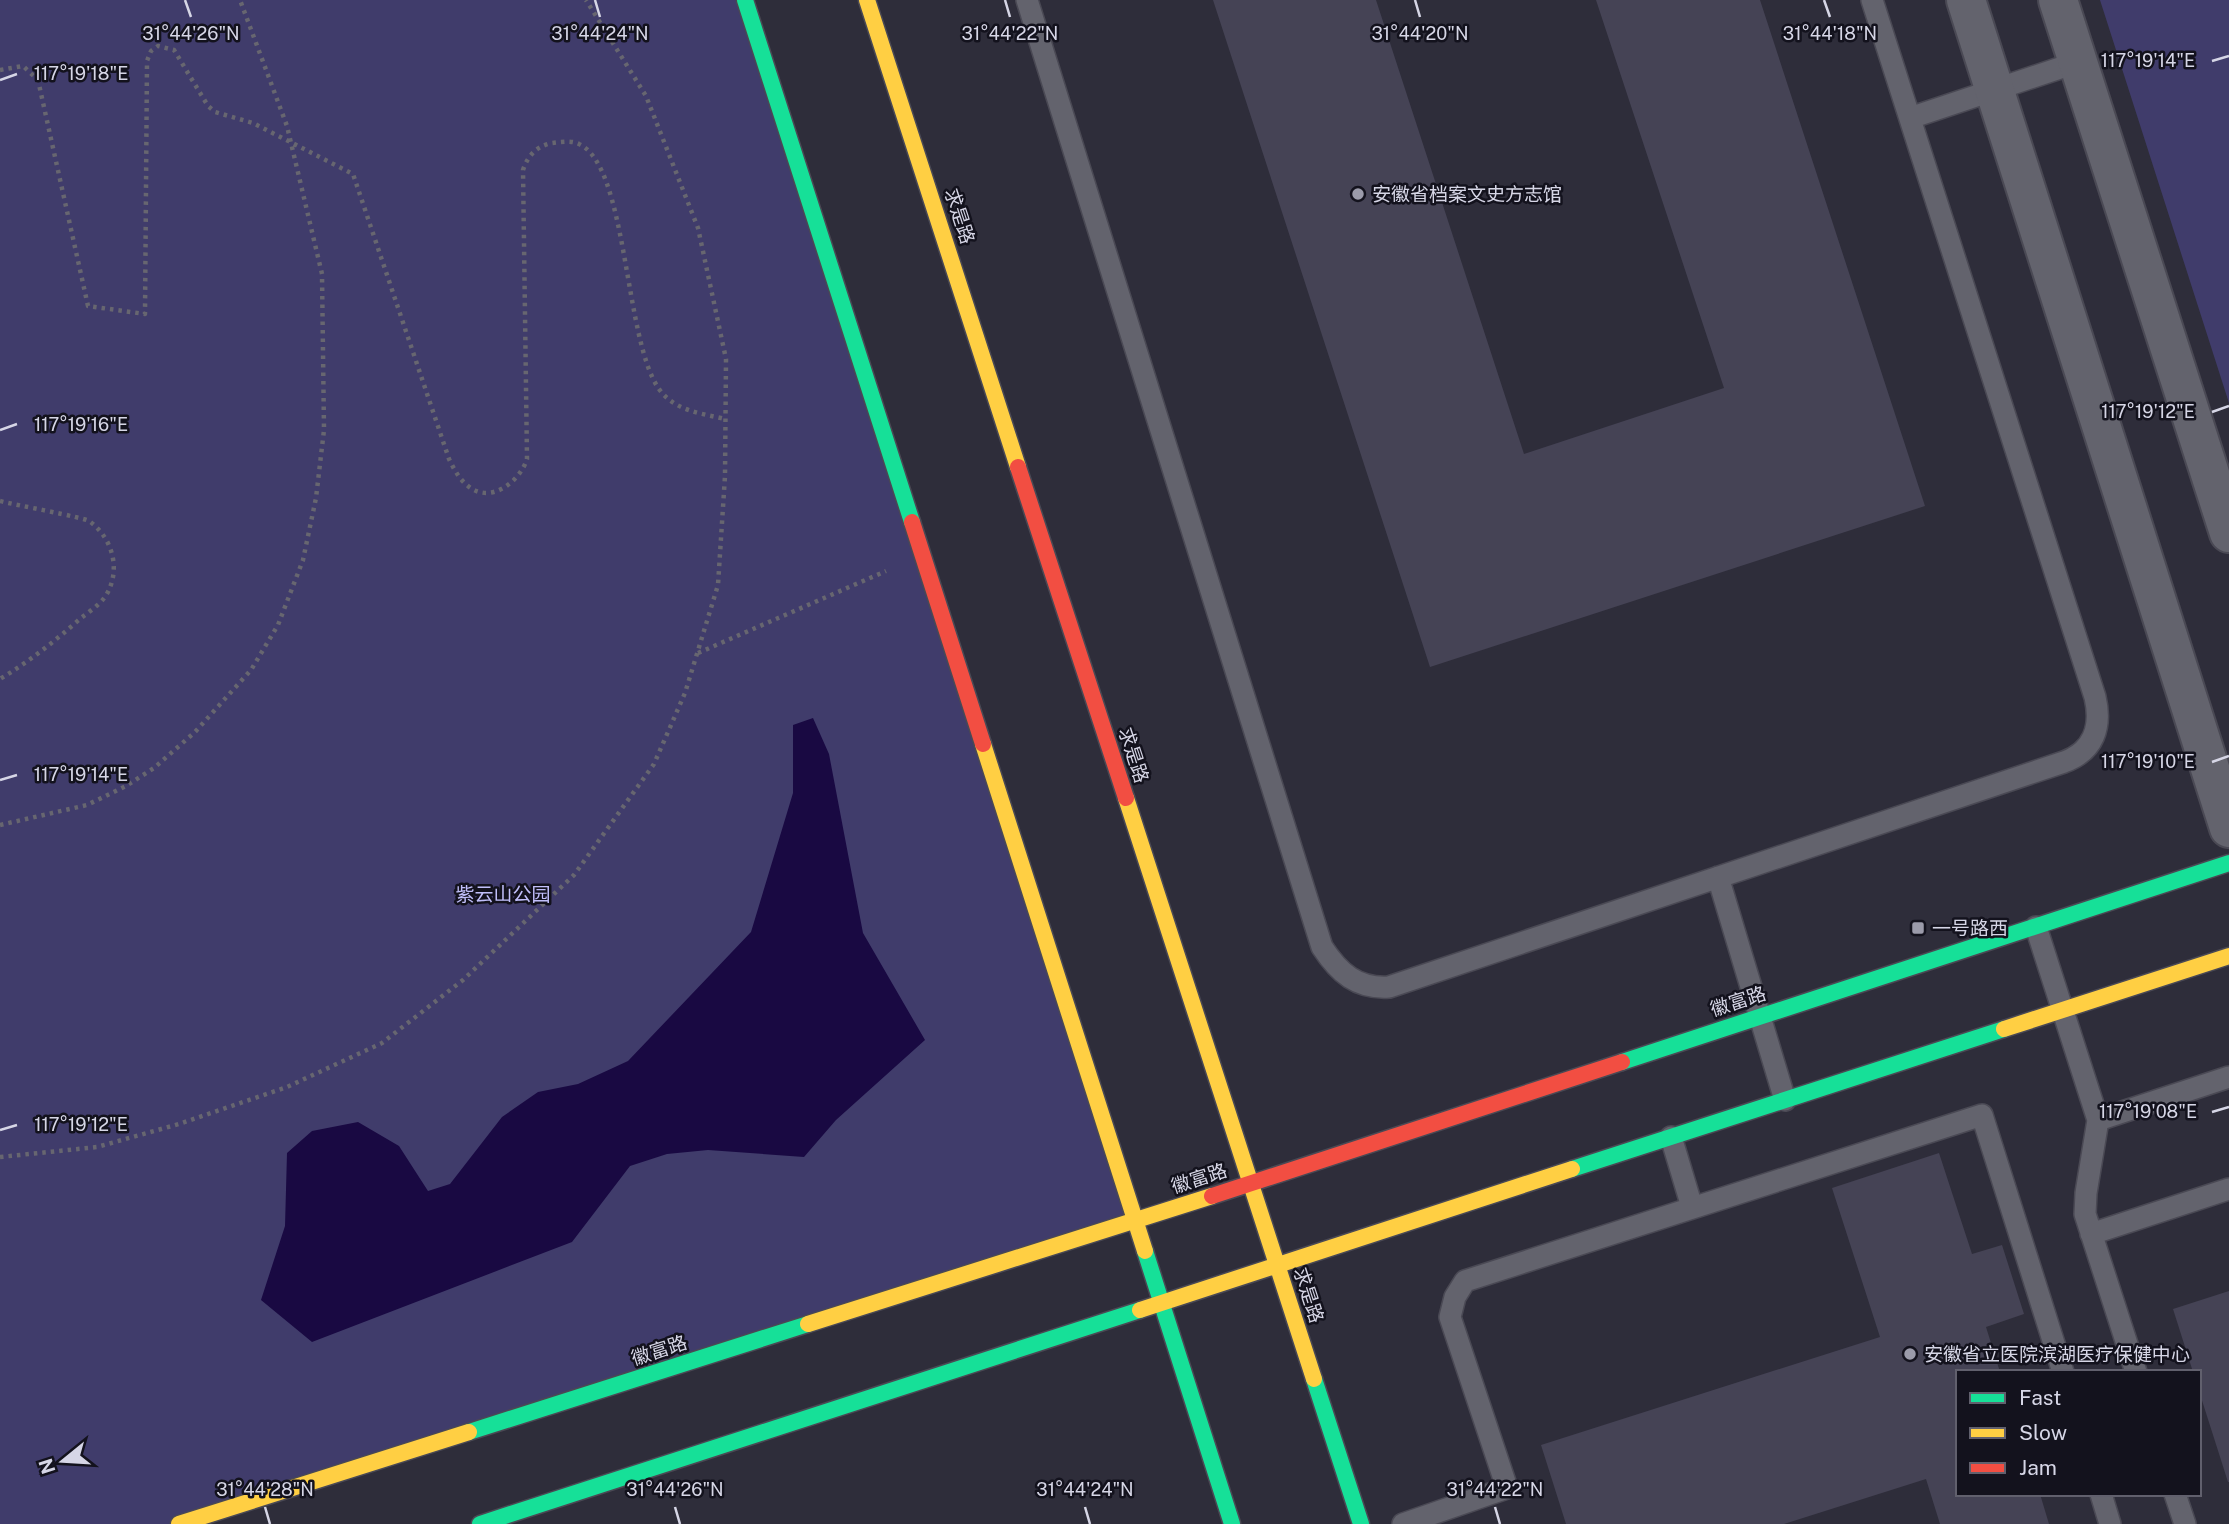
<svg xmlns="http://www.w3.org/2000/svg" width="2229" height="1524" font-family="'Public Sans','Noto Sans SC',sans-serif">
<style>
.green{fill:#403c6b}
.water{fill:#190942}
.building{fill:#454355}
.lines{fill:none;stroke-linecap:round;stroke-linejoin:round}
.lane-casing{stroke:#4a4954;stroke-width:24}
.street-casing{stroke:#4a4954;stroke-width:42}
.fast-casing{stroke:#4a4954;stroke-width:19}
.slow-casing{stroke:#4a4954;stroke-width:19}
.jam-casing{stroke:#4a4954;stroke-width:19}
.path{stroke:#676670;stroke-width:4.5;stroke-dasharray:3.5 5;stroke-linecap:butt}
.lane{stroke:#63636d;stroke-width:21}
.street{stroke:#63636d;stroke-width:38}
.fast{stroke:#16e098;stroke-width:16}
.slow{stroke:#ffcf43;stroke-width:16}
.jam{stroke:#f24e42;stroke-width:16}
.ticks{fill:none;stroke:#d6d6e6;stroke-width:2.5}
.poi-dot{fill:#9b9baa;stroke:#13121d;stroke-width:2.5}
.labels{text-anchor:middle;stroke-width:5;stroke-linejoin:round;paint-order:stroke}
.poi-label{font-size:19px;fill:#d6d6e6;stroke:#13121d;text-anchor:start}
.street-label{font-size:19px;fill:#d6d6e6;stroke:#13121d}
.park-label{font-size:19px;fill:#c1bffa;stroke:#13121d}
.ticks-label{font-size:18px;text-anchor:middle;fill:#d6d6e6;stroke:#13121d;stroke-width:5;stroke-linejoin:round;paint-order:stroke}
</style>
<rect width="100%" height="100%" fill="#2e2d3a"/>
<path class="green" d="M 0,0 L 745,0 L 1135,1221 L 179,1524 L 0,1524 Z
M 2100,0 L 2229,0 L 2229,403 Z"/>
<path class="water" d="M 813,718 L 829,754 L 863,933 L 925,1040 L 836,1120 L 804,1157 L 708,1150 L 667,1154 L 630,1166 L 572,1242 L 312,1342 L 261,1300 L 285,1226 L 287,1153 L 312,1131 L 358,1122 L 399,1146 L 428,1191 L 450,1184 L 502,1117 L 538,1092 L 578,1084 L 628,1061 L 751,932 L 793,793 L 793,725 Z"/>
<path class="building" d="M 1213,0 L 1376,0 L 1524,454 L 1724,388 L 1596,0 L 1760,0 L 1925,506 L 1430,667 Z
M 1939,1153 L 1972,1254 L 2002,1245 L 2024,1314 L 1986,1327 L 2000,1372 L 1958,1372 L 1958,1494 L 2040,1494 L 2049,1524 L 1940,1524 L 1926,1479 L 1784,1524 L 1566,1524 L 1541,1445 L 1880,1337 L 1832,1188 Z
M 2229,1291 L 2229,1482 L 2228,1482 L 2199,1391 L 2199,1372 L 2193,1372 L 2173,1309 Z"/>
<g class="lines">
<g class="lane-casing">
<path id="lane" d="M 1027,0 L 1322,947 C 1339,973 1357,989 1389,987 L 2064,762 C 2094,751 2102,727 2095,697 L 1872,0
M 1910,118 L 2078,62
M 1718,877 L 1785,1100
M 2036,927 L 2098,1120 L 2229,1077
M 2098,1120 L 2086,1193 L 2085,1214 L 2136,1372
M 1671,1137 L 1692,1207
M 2091,1234 L 2229,1189
M 2101,1494 L 2110,1524
M 2175,1494 L 2185,1524
M 1403,1524 L 1507,1488 L 1450,1317 L 1455,1297 L 1465,1281 L 1982,1115 L 2063,1372"/>
</g>
<g class="street-casing">
<path id="street" d="M 1966,0 L 2229,828
M 2058,0 L 2229,533"/>
</g>
<g class="fast-casing">
<path id="fast" d="M 745,0 L 912,522
M 1622,1062 L 2229,863
M 1572,1169 L 2004,1029
M 1145,1251 L 1232,1524
M 1314,1379 L 1361,1524
M 469,1432 L 808,1324
M 480,1524 L 1140,1310"/>
</g>
<g class="slow-casing">
<path id="slow" d="M 867,0 L 1018,467
M 983,744 L 1145,1251
M 1126,798 L 1314,1379
M 2004,1029 L 2229,956
M 1140,1310 L 1572,1169
M 808,1324 L 1212,1196
M 179,1524 L 469,1432"/>
</g>
<g class="jam-casing">
<path id="jam" d="M 1018,467 L 1126,798
M 912,522 L 983,744
M 1212,1196 L 1622,1062"/>
</g>
<path class="path" d="M 0,70 L 23,66 L 38,80 L 88,306 L 145,314 L 147,61 L 151,51 L 158,46 L 174,50 L 208,106 L 215,112 L 253,123 L 353,174 L 449,459 C 454,469 459,479 468,486 C 491,505 520,481 527,459 L 523,170 C 528,155 537,146 552,143 C 561,142 571,140 579,144 C 628,166 624,340 659,389 C 675,411 700,413 725,419
M 0,501 C 15,505 82,517 89,521 C 113,538 122,571 105,597 C 99,605 89,612 81,618 C 55,641 30,661 0,679
M 698,653 L 886,571
M 0,825 L 87,805 L 126,786 L 154,768 L 195,732 L 251,670 L 278,625 L 303,560 L 316,498 L 324,430 L 322,274 L 287,126 L 240,0
M 0,1157 L 97,1147 L 179,1124 L 287,1087 L 382,1043 L 463,980 L 574,875 L 654,764 L 685,693 L 718,585 L 725,476 L 726,359 L 698,228 L 646,96 L 586,0"/>
<use href="#lane" class="lane"/>
<use href="#street" class="street"/>
<use href="#fast" class="fast"/>
<use href="#slow" class="slow"/>
<use href="#jam" class="jam"/>
</g>
<path class="ticks" d="M 185,0 L 191,17M 595,0 L 600,17M 1005,0 L 1010,17M 1415,0 L 1420,17M 1824,0 L 1830,17M 2212,61 L 2229,56M 0,80 L 17,74M 2212,412 L 2229,406M 0,430 L 17,424M 2212,762 L 2229,756M 0,780 L 17,775M 2212,1112 L 2229,1107M 0,1130 L 17,1125M 265,1507 L 270,1524M 675,1507 L 680,1524M 1085,1507 L 1090,1524M 1495,1507 L 1500,1524"/>
<g class="poi-dot">
<circle cx="1358" cy="194" r="7"/>
<rect x="1911" y="921" width="14" height="14" rx="3.5"/>
<circle cx="1910" cy="1354" r="7"/>
</g>
<g class="labels">
<g class="poi-label">
<text x="1372" y="201">安徽省档案文史方志馆</text>
<text x="1932" y="935">一号路西</text>
<text x="1924" y="1361">安徽省立医院滨湖医疗保健中心</text>
</g>
<g class="street-label">
<text transform="translate(960 216) rotate(72)" y="7">求是路</text>
<text transform="translate(1134 755) rotate(72)" y="7">求是路</text>
<text transform="translate(1738 1001) rotate(-18)" y="7">徽富路</text>
<text transform="translate(1199 1178) rotate(-18)" y="7">徽富路</text>
<text transform="translate(1309 1295) rotate(72)" y="7">求是路</text>
<text transform="translate(659 1350) rotate(-18)" y="7">徽富路</text>
</g>
<g class="park-label">
<text x="503" y="901">紫云山公园</text>
</g>
</g>
<g class="ticks-label">
<text x="191" y="40">31°44'26"N</text>
<text x="600" y="40">31°44'24"N</text>
<text x="1010" y="40">31°44'22"N</text>
<text x="1420" y="40">31°44'20"N</text>
<text x="1830" y="40">31°44'18"N</text>
<text x="2148" y="67">117°19'14"E</text>
<text x="81" y="80">117°19'18"E</text>
<text x="2148" y="418">117°19'12"E</text>
<text x="81" y="431">117°19'16"E</text>
<text x="2148" y="768">117°19'10"E</text>
<text x="81" y="781">117°19'14"E</text>
<text x="2148" y="1118">117°19'08"E</text>
<text x="81" y="1131">117°19'12"E</text>
<text x="265" y="1496">31°44'28"N</text>
<text x="675" y="1496">31°44'26"N</text>
<text x="1085" y="1496">31°44'24"N</text>
<text x="1495" y="1496">31°44'22"N</text>
</g>
<rect x="1956" y="1370" width="245" height="126" fill="#13121d" stroke="#61606d" stroke-width="2"/>
<rect x="1970" y="1393" width="35" height="10" fill="#16e098" stroke="#61606d" stroke-width="2"/>
<text x="2019" y="1405" font-size="21" fill="#d6d6e6">Fast</text>
<rect x="1970" y="1428" width="35" height="10" fill="#ffcf43" stroke="#61606d" stroke-width="2"/>
<text x="2019" y="1440" font-size="21" fill="#d6d6e6">Slow</text>
<rect x="1970" y="1463" width="35" height="10" fill="#f24e42" stroke="#61606d" stroke-width="2"/>
<text x="2019" y="1475" font-size="21" fill="#d6d6e6">Jam</text>
<g transform="translate(63 1461) rotate(252)" stroke="#13121d" stroke-width="5" paint-order="stroke">
<path d="M0-5L12 26L0 18L-12 26Z" fill="#d6d6e6"/>
<text y="-10" font-size="19" font-weight="bold" text-anchor="middle" fill="#d6d6e6">N</text>
</g>
</svg>
